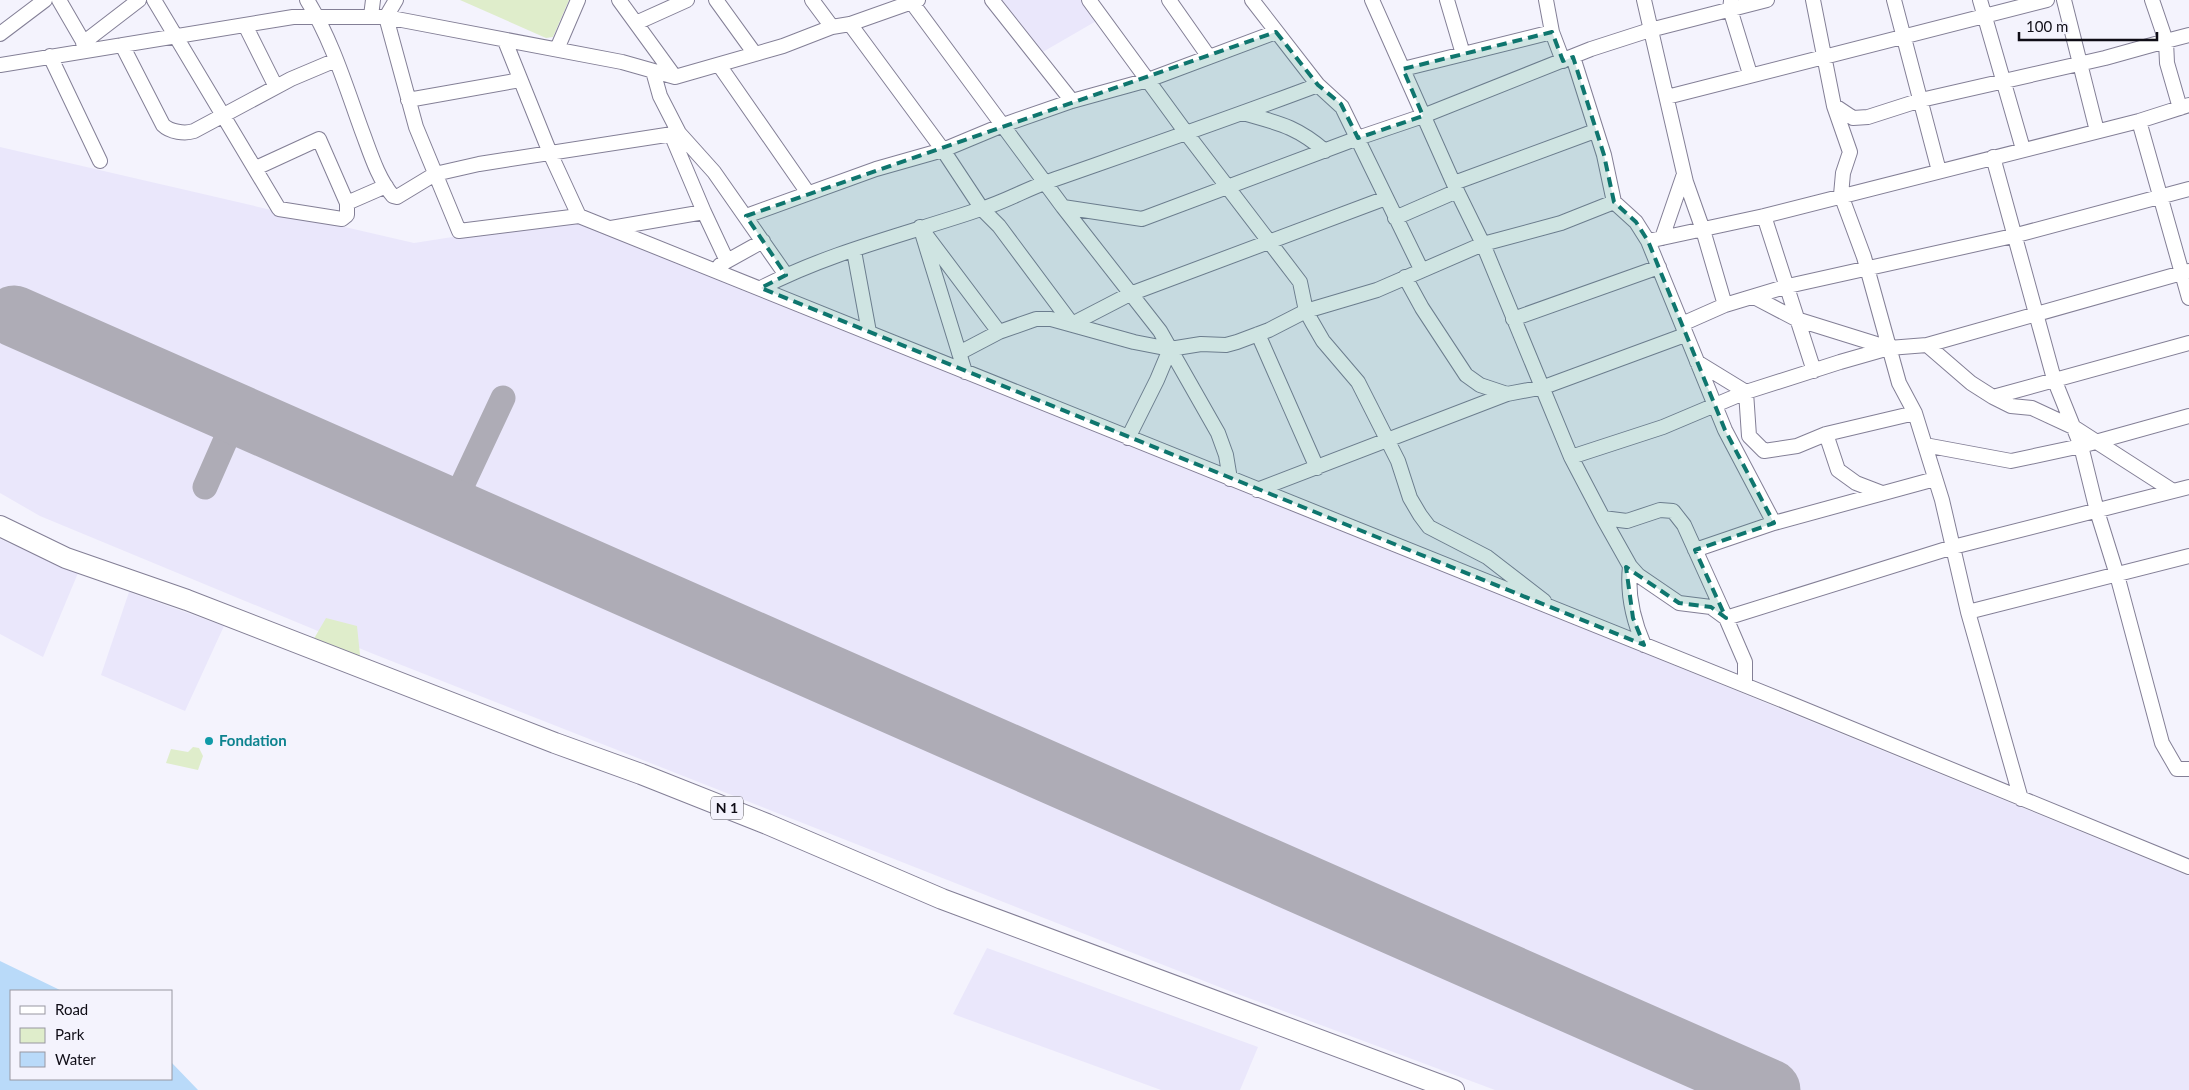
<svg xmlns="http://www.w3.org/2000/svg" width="2189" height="1090" font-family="Lato,sans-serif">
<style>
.built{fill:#eae7fb}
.green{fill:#dfedcb}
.water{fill:#b9daf9}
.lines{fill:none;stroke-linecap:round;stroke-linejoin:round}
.taxiway{stroke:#aeacb6;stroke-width:25}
.runway{stroke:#aeacb6;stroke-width:61}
.minor-casing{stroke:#837f96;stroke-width:16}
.highway-casing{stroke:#837f96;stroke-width:22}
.minor{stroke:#fff;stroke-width:14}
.highway{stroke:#fff;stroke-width:20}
.marked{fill:#0f766e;fill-opacity:0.2;stroke:#0f766e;stroke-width:4;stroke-dasharray:10 6;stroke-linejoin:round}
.culture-dot{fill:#0f9aa8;stroke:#f4f3fd;stroke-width:2}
.labels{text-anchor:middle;stroke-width:5;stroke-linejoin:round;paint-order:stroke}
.shield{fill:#f4f3fd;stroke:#54525b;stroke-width:1}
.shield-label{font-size:14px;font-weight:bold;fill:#0f0d16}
.culture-label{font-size:15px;font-weight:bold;fill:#0d838f;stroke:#f4f3fd;text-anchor:start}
</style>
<rect width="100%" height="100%" fill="#f4f3fd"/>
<path class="built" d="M 1002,0 L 1082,0 L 1098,20 L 1041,53 Z
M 0,147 L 414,243 L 574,218 L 590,222 L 2189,876 L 2189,1090 L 1495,1090 L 1227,990 L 371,653 L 40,516 L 0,493 Z
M 0,539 L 78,573 L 43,657 L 0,634 Z
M 129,592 L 224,626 L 185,711 L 101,675 Z
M 987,948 L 1258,1047 L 1240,1090 L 1161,1090 L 953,1014 Z"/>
<path class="green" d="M 460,0 L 569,0 L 553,37 L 546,38 Z
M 326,618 L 357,626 L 360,655 L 350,662 L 312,642 Z
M 193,747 L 199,748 L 203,756 L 198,770 L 166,763 L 171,749 L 188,752 Z"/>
<path class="water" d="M 0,961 L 62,991 L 11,991 L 11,1079 L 171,1079 L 171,1062 L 198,1090 L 0,1090 Z"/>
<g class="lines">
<path class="taxiway" d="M 205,487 L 237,414
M 451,509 L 503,398"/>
<path class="runway" d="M 14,316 L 1770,1090"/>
<g class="minor-casing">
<path id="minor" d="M 59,0 L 88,50
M 154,0 L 279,209 L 342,219 L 347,215 L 347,203 L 386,186
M 307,0 C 332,40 346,87 362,131 C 370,152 378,179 393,196 L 397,197 L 435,174 L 479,164 L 679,133
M 396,0 L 386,17 L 416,127 L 459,231 L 579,216 L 1789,703 L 2189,867
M 619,0 L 675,77
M 716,0 L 755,54
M 812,0 L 832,27
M 910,0 L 1063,207 L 1160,331 L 1218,433 L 1226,455 L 1230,479
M 992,0 L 1072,101
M 1089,0 L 1187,134 L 1300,282 L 1306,311 L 1312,322 L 1323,341 L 1358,382 L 1398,461 L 1410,498 L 1420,515 L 1429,527 L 1487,557 L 1544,601
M 1169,0 L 1209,57
M 1252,0 L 1318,85 L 1342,107 L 1421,269
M 1372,0 L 1457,191 L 1483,244 L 1571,457 L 1603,518 L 1630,566 L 1638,575 L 1679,603 L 1711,607 L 1726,618 L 1745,662 L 1745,685
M 1447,0 L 1463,54
M 1546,0 L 1552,32 L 1563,61
M 1644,0 L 1686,182 L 1703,230 L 1725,305
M 1813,0 L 1834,106 L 1850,152 L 1843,173 L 1841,195 L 1864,257 L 1899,383 L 1915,413 L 1942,500 L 1968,612 L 2021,799
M 1894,0 L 1939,171
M 1980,0 L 2023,149
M 2064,0 L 2097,131
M 2152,0 L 2166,41 L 2189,35
M 1731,1 L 1730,9 L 1750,74
M 371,16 L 373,0
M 636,23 L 687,0
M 850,24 L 943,150 L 982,209 L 999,226 L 1072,324
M 245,25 L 276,87
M 0,34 L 45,0
M 505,41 L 550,153 L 579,216
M 83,43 L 139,0
M 122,45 L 163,125 C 170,132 185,134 194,131 L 291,79 L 336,60
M 557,49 L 578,0
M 50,56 L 100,161
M 1573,57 L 1604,155 L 1614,202 L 1636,222 L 1648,241 L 1725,430 L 1774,523 L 1695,550
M 0,65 L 293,17 L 386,17 L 622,62 L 675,77 L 783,46 L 832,27 L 850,24 L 918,0
M 719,65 L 808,193
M 1403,69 L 1552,32
M 653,71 L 660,96 L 679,133 L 714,172 L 786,275
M 1667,97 L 2047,0
M 408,100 L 520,80
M 1835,106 L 1853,118 L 1868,117 L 1921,100 L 2105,58 L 2166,41 L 2167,63 L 2180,108
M 1243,113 C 1278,123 1296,126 1325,151
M 2139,121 L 2189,298
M 671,134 L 704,212 L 727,261
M 1993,157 L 2054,379 L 2081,446 L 2097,511 L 2117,575 L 2162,743 L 2177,769 L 2189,769
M 256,168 L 319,139 L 347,203
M 1454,183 L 1595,131
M 1063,207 L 1142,219 L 1358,138 L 1423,116 L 1591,49 L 1650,30 L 1767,0
M 746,216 L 876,169 L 943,150 L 1003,125 L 1072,101 L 1148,80 L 1276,32
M 1764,216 L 1814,371
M 1395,218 L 1457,191
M 920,227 L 999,332 L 1036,319 L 1051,319 L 1134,342 L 1170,349
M 611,228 L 704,212
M 923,236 L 965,372
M 1662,238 L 1684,174
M 1648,241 L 1764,216 L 2139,121 L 2189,105
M 854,251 L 869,332
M 720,265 L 763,241
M 1405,277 L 1422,308 L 1466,375 L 1480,385 L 1507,394
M 761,288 C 830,252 907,234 981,209 C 1004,202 1025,190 1047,182 C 1138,150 1228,119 1318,85
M 1754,297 L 1796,319 L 1889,348
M 1513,319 L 1659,267
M 1072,324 L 1130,294 L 1386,198
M 1682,324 L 1725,305 L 1788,286 L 2013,236 L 2189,189
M 1258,334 L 1317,468
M 1927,345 L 1971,383 L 1993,397 L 2189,343
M 959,353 L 999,332
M 1697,362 L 1746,392 L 1749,436 L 1764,451 L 1797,446 L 1826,434 L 1915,413
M 1993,397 L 2011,406 L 2032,408 L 2075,428 L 2173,491
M 1826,434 L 1838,470 L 1856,483 L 1882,493
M 1128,438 L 1157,380 L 1170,349 L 1201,344 L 1226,345 L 1237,342 L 1269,330 L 1306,311 L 1377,290 L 1483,244 L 1561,223 L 1614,202
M 1925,445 L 2011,461 L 2081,446 L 2189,416
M 1571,457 L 1663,427 L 1746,392 L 1840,362 L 1889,348 L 1927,345 L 2189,271
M 1257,490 L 1507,394 L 1544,387 L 1685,335
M 1603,518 L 1627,521 L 1660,510 L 1673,511 L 1684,525 L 1726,618 L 1953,547 L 2189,487
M 1774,523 L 1935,479
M 1630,566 C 1627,594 1633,620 1644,645
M 1968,612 L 2189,556"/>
</g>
<g class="highway-casing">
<path id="highway" d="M 0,526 L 66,558 L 187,600 L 555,743 L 641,774 L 767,824 L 942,899 L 1454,1090"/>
</g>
<use href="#minor" class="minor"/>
<use href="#highway" class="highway"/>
</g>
<path class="marked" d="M 1276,32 L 1318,85 L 1341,104 L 1358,138 L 1423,116 L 1403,69 L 1552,32 L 1563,61 L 1573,57 L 1604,155 L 1614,202 L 1636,222 L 1648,241 L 1725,430 L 1774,523 L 1695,550 L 1726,618 L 1711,607 L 1679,603 L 1626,567 L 1633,618 L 1644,645 L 761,288 L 786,275 L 746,216 Z"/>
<circle class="culture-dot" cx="209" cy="741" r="5"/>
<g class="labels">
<rect class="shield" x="711" y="796.5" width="32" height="23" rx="4"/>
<g class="shield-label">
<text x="727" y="813">N 1</text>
</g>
<g class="culture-label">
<text x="219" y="746">Fondation</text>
</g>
</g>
<rect x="10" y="990" width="162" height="90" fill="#f4f3fd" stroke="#9897a1"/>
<rect x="20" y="1006" width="25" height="8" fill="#ffffff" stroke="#9897a1"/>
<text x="55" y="1015" font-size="15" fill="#0f0d16">Road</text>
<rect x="20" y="1028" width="25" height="15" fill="#dfedcb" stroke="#9897a1"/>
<text x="55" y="1040" font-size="15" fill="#0f0d16">Park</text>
<rect x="20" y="1052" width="25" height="15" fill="#b9daf9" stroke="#9897a1"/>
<text x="55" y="1065" font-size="15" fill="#0f0d16">Water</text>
<path d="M2019 32v8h138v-8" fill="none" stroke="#0f0d16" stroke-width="2.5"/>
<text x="2026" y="32" font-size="15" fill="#0f0d16" stroke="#f4f3fd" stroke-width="4" paint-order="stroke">100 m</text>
</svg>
